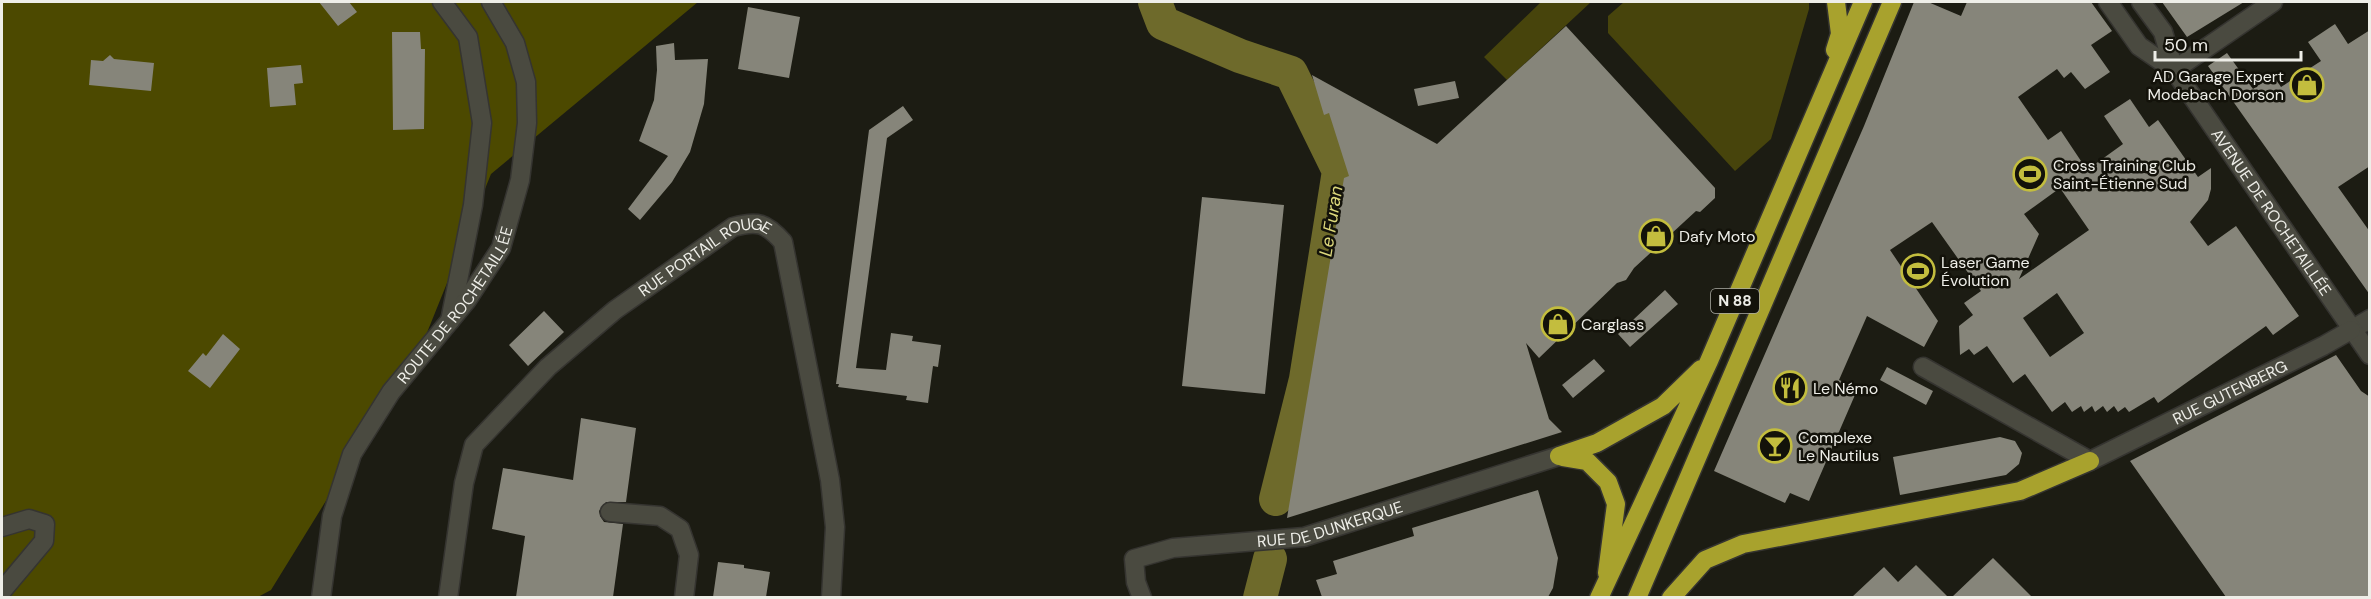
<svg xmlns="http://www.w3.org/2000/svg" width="2371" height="599" font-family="'DM Sans',sans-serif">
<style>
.green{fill:#47440c}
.forest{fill:#4c4900}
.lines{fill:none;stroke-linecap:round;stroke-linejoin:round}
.river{stroke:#6e6a2b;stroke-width:34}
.building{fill:#86857a;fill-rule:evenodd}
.street-casing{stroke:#353430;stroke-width:21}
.secondary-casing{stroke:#353430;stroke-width:21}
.highway-casing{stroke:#353430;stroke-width:21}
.street{stroke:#4a4a40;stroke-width:18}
.secondary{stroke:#4a4a40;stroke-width:18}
.highway{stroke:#a8a22d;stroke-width:18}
.labels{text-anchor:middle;stroke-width:5;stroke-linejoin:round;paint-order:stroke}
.shield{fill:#13120a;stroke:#acaca5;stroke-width:1.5}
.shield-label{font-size:15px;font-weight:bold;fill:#eeeee8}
.poi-label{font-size:16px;fill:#eeeee8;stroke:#13120a;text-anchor:start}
.street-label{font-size:16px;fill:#eeeee8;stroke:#13120a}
.water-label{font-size:18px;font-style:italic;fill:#ddd97c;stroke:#13120a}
</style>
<rect width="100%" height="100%" fill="#1c1c13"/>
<path class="green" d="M 1541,2 L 1591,2 L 1507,80 L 1484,57 Z
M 1624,2 L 1809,2 L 1809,9 L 1771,139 L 1735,171 L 1608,33 L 1608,16 Z"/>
<path class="forest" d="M 2,2 L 698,2 L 491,174 L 422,345 L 271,590 L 256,598 L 2,597 Z"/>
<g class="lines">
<path class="river" d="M 1155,2 L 1163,23 L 1240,56 L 1291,73 L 1339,171 L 1306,379 L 1276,499
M 1260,598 L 1270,559"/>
</g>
<path class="building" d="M 319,2 L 349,2 L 357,12 L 338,26 Z
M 1914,2 L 1928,2 L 1961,16 L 1967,2 L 2091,2 L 2112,31 L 2091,45 L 2110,72 L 2085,89 L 2071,72 L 2064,78 L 2057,69 L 2018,97 L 2048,140 L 2061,131 L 2087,170 L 2123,144 L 2104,116 L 2130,99 L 2149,127 L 2158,120 L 2198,177 L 2211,168 L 2211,189 L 2208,200 L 2190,222 L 2208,246 L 2236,226 L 2299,316 L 2273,335 L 2266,326 L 2158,403 L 2154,397 L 2129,412 L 2125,407 L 2118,412 L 2114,406 L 2107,412 L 2103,406 L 2095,412 L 2092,406 L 2084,412 L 2081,406 L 2072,412 L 2065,402 L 2052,412 L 2025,374 L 2013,383 L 1987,346 L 1974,355 L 1969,349 L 1960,355 L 1959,326 L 1973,315 L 1964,303 L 1981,291 L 1932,222 L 1890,250 L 1938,321 L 1924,347 L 1867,316 L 1839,380 L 1858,388 L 1809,501 L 1790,493 L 1785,503 L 1714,471 L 1864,126 ZM 2060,188 L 2089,230 L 2019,279 L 2039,234 L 2024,214 ZM 2057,293 L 2084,333 L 2050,357 L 2023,318 Z
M 2162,2 L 2244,2 L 2187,37 Z
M 748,7 L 800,17 L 789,78 L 738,69 Z
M 2335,24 L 2348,44 L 2370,30 L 2370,166 L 2338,187 L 2370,232 L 2370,295 L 2208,66 L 2227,53 L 2253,89 L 2273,75 L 2281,87 L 2321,61 L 2308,42 Z
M 1566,26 L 1715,188 L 1715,198 L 1700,212 L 1696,211 L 1634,268 L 1626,280 L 1617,283 L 1539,358 L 1526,343 L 1549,419 L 1562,432 L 1287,518 L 1344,178 L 1349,176 L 1329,113 L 1324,115 L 1312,75 L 1437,144 Z
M 392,32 L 420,32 L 421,49 L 425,49 L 424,129 L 393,130 Z
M 674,43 L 675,60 L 708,59 L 704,104 L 690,152 L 672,182 L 640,220 L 628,209 L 668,156 L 639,141 L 654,100 L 657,70 L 656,46 Z
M 110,55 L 114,59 L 154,63 L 151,91 L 89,85 L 91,60 L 103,61 Z
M 301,65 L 303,83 L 294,84 L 296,105 L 270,107 L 267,68 Z
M 1455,81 L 1459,98 L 1418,106 L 1414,89 Z
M 903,106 L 913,120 L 887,138 L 856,368 L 886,370 L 891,333 L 913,336 L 912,341 L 941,345 L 938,367 L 933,366 L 928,403 L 906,400 L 907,396 L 838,387 L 839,384 L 836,384 L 869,130 Z
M 1202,197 L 1284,205 L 1265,394 L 1182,386 Z
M 1665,290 L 1678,304 L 1630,347 L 1618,334 Z
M 544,311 L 564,332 L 528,366 L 509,345 Z
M 223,334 L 240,349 L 210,388 L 188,371 L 203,353 L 206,356 Z
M 2336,355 L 2361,391 L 2370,397 L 2370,597 L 2226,597 L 2130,461 Z
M 1594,359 L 1605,371 L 1573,398 L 1562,385 Z
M 1887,367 L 1933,391 L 1926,405 L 1880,380 Z
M 581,418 L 636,428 L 626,502 L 606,502 L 599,511 L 600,516 L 604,522 L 623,524 L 613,597 L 516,597 L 525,536 L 492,529 L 503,468 L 573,480 Z
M 2000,437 L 2015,441 L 2022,453 L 2019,464 L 2006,475 L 1900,495 L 1893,457 Z
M 1538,490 L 1558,558 L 1553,588 L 1548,597 L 1322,597 L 1316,580 L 1337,574 L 1333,561 L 1414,536 L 1412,528 Z
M 1993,558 L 2032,597 L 1952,597 Z
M 718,562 L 744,565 L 744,568 L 770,572 L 766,597 L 713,597 Z
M 1916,565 L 1948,597 L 1852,597 L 1884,567 L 1898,582 Z"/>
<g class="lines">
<g class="street-casing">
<g id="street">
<path d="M 442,2 L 468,37 L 482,123 L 473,205 L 450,321"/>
<path d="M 2174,70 L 2273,2"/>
<path d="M 2351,330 L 2370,319"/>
<path d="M 1923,367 L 2090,461"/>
<path d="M 610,512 L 660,516 L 680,529 L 689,555 L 684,598"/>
<path d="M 2,527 L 29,519 L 45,524 L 44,541 L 2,591"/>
<path id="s1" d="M 448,598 L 464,483 L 474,445 L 548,367 L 615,310 L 733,227 C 758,220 766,223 783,242 L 830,480 L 835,527 L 831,598"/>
<path id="s2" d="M 1142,598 L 1136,582 L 1134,559 L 1173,548 L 1304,537 L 1559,456"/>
</g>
</g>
<g class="secondary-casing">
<g id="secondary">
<path d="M 2108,2 L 2139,46 L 2174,70"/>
<path id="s3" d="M 2141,2 L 2163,32 L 2174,70 L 2370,355"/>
<path id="s4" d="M 2090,461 L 2323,346 L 2351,330"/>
<path id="s5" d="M 321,598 L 332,516 L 352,454 L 391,392 L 467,300 L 501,248 L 520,180 L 527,123 L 526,82 L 515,43 L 491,2"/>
</g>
</g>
<g class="highway-casing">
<path id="highway" d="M 1835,50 L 1840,34 L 1836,2
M 1559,456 L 1597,443 L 1663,406 L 1701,369
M 1563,457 L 1587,461 L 1608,482 L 1616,504 L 1607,573
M 1599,598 L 1709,361 L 1863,2
M 1637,598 L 1892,2
M 1671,598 L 1705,560 L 1743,544 L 2020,491 L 2090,461"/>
</g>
<use href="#street" class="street"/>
<use href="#secondary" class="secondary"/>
<use href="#highway" class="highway"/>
</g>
<defs>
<g id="shop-ring" transform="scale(1.725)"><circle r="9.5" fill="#13120a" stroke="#c3bd3e" stroke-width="1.5"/><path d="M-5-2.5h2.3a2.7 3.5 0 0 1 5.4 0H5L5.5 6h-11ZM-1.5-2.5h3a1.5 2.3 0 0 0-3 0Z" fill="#c3bd3e"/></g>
<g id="stadium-ring" transform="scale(1.725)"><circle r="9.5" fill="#13120a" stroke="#c3bd3e" stroke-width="1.5"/><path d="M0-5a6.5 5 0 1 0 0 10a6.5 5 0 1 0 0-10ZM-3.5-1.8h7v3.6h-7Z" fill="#c3bd3e"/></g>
<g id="restaurant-ring" transform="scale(1.725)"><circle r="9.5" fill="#13120a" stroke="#c3bd3e" stroke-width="1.5"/><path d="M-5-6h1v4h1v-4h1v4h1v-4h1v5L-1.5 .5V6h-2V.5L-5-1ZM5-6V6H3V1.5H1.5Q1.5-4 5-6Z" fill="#c3bd3e"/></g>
<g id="bar-ring" transform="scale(1.725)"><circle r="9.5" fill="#13120a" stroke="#c3bd3e" stroke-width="1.5"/><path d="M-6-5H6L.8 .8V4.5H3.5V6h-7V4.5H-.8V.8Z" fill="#c3bd3e"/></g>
</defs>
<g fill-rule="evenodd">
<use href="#shop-ring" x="2307" y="85"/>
<use href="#stadium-ring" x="2030" y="174"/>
<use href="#shop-ring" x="1656" y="236"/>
<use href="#stadium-ring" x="1918" y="271"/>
<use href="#shop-ring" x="1558" y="324"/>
<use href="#restaurant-ring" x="1790" y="388"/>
<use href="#bar-ring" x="1775" y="446"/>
</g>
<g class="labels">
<rect class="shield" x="1711" y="289" width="48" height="24" rx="4.5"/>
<g class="shield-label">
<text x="1735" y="306">N 88</text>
</g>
<g class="poi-label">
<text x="2284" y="82" text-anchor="end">AD Garage Expert<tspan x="2284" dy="18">Modebach Dorson</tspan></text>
<text x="2053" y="171">Cross Training Club<tspan x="2053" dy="18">Saint-Étienne Sud</tspan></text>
<text x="1679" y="242">Dafy Moto</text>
<text x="1941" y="268">Laser Game<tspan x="1941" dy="18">Évolution</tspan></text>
<text x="1581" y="330">Carglass</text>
<text x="1813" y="394">Le Némo</text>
<text x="1798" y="443">Complexe<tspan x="1798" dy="18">Le Nautilus</tspan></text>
</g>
<g class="street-label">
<text dy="6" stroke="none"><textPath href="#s3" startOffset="249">AVENUE DE ROCHETAILLÉE</textPath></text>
<text dy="6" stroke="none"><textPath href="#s1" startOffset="458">RUE PORTAIL ROUGE</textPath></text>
<text dy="6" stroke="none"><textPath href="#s5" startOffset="330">ROUTE DE ROCHETAILLÉE</textPath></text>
<text dy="6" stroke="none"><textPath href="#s4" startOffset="156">RUE GUTENBERG</textPath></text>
<text dy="6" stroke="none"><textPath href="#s2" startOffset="240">RUE DE DUNKERQUE</textPath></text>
</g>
<g class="water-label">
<text transform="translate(1331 221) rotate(-81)" y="6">Le Furan</text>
</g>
</g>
<rect width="2371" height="599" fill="none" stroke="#eeeee8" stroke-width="6"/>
<path d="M2155 51v9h146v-9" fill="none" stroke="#eeeee8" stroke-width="3"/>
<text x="2164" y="51" font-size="18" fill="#eeeee8" stroke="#13120a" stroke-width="4.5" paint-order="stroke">50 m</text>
</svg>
